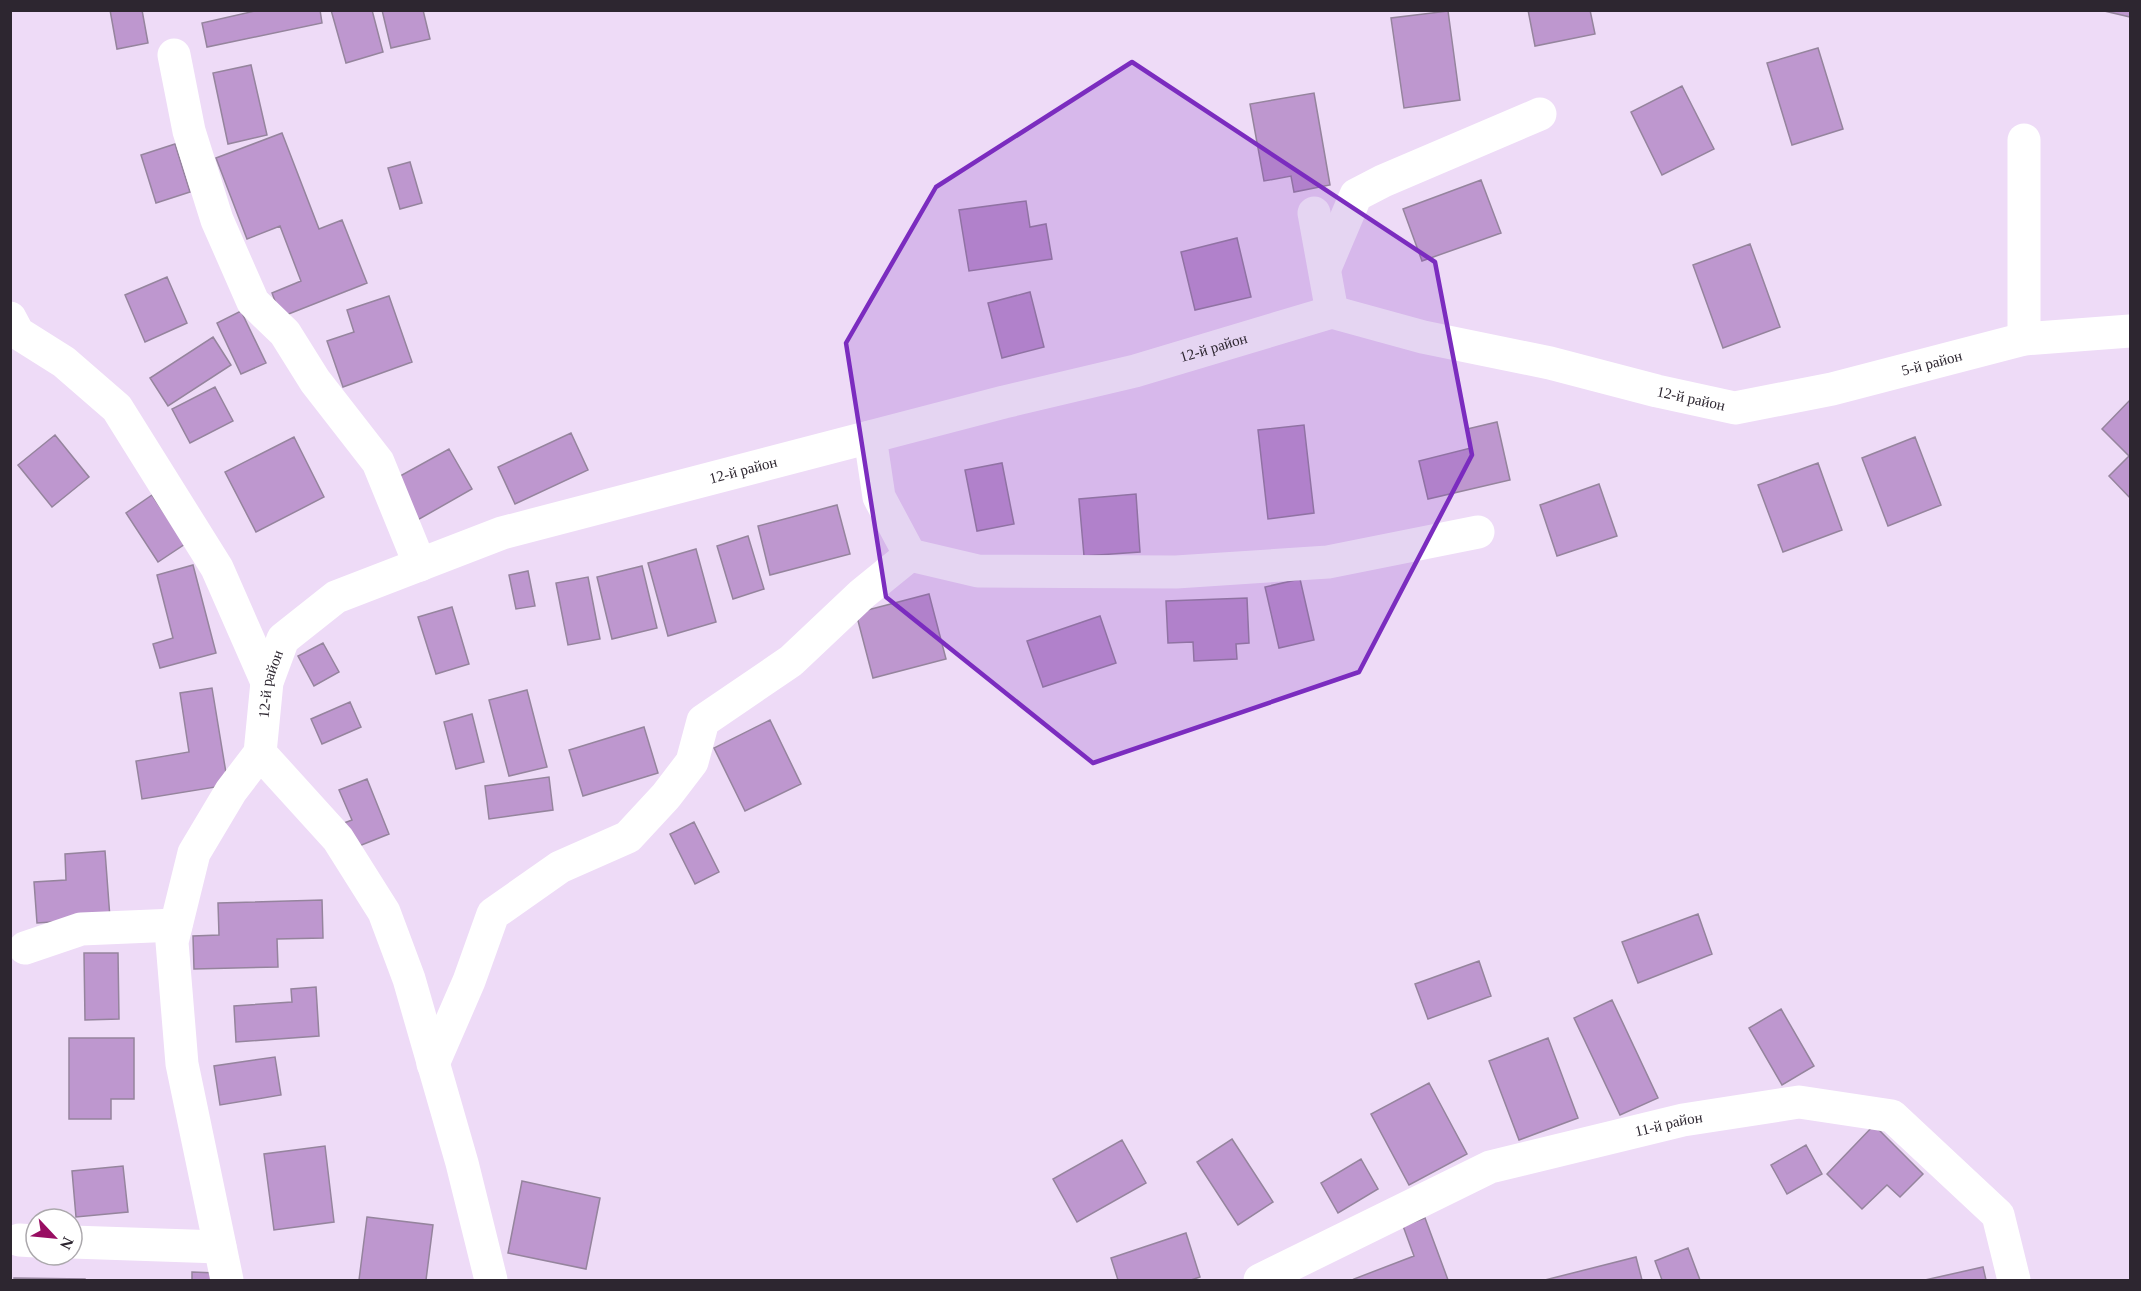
<svg xmlns="http://www.w3.org/2000/svg" width="2141" height="1291" font-family="'Times New Roman',serif">
<style>
.building{fill:#be97cf;stroke:#95849d;stroke-width:1.5}
.lines{fill:none;stroke-linecap:round;stroke-linejoin:round}
.minor{stroke:#fff;stroke-width:33}
.marked{fill:#7b2cbf;fill-opacity:0.2;stroke:#7b2cbf;stroke-width:4.5;stroke-linejoin:round}
.labels{text-anchor:middle;stroke-width:4.5;stroke-linejoin:round;paint-order:stroke}
.street-label{font-size:15px;fill:#2d2630;stroke:#fff}
</style>
<rect width="100%" height="100%" fill="#eedbf7"/>
<path class="building" d="M 110,10 L 142,10 L 148,43 L 117,49 Z
M 259,10 L 320,10 L 322,23 L 207,47 L 202,23 Z
M 331,10 L 372,10 L 383,52 L 346,63 Z
M 382,10 L 423,10 L 430,39 L 391,48 Z
M 1528,10 L 1590,10 L 1595,34 L 1535,46 Z
M 2100,10 L 2130,10 L 2130,17 Z
M 1448,11 L 1460,100 L 1404,108 L 1391,18 Z
M 1818,48 L 1843,129 L 1792,145 L 1767,63 Z
M 251,65 L 267,135 L 228,144 L 213,73 Z
M 1682,86 L 1714,149 L 1662,175 L 1631,112 Z
M 1314,93 L 1330,185 L 1294,192 L 1291,176 L 1264,181 L 1250,104 Z
M 282,133 L 319,229 L 342,220 L 367,283 L 281,317 L 272,293 L 301,281 L 280,226 L 247,239 L 216,158 Z
M 175,144 L 190,192 L 156,203 L 141,155 Z
M 410,162 L 422,203 L 400,209 L 388,168 Z
M 1481,180 L 1501,233 L 1422,261 L 1403,209 Z
M 1026,201 L 1030,227 L 1046,224 L 1052,259 L 969,271 L 959,210 Z
M 1237,238 L 1251,297 L 1195,310 L 1181,252 Z
M 1750,244 L 1780,327 L 1723,348 L 1693,265 Z
M 167,277 L 187,323 L 145,342 L 125,295 Z
M 1030,292 L 1044,347 L 1002,358 L 988,303 Z
M 389,296 L 412,362 L 343,387 L 327,341 L 354,332 L 347,310 Z
M 241,311 L 266,363 L 241,374 L 217,323 Z
M 213,337 L 231,365 L 168,406 L 150,378 Z
M 215,387 L 233,421 L 190,443 L 172,409 Z
M 2130,400 L 2130,498 L 2109,476 L 2129,456 L 2102,429 Z
M 1497,422 L 1510,480 L 1428,499 L 1419,461 L 1471,448 L 1467,429 Z
M 1304,425 L 1314,513 L 1268,519 L 1258,430 Z
M 571,433 L 588,470 L 515,504 L 498,467 Z
M 55,435 L 89,477 L 52,507 L 18,465 Z
M 294,437 L 324,497 L 256,532 L 225,472 Z
M 1915,437 L 1941,505 L 1888,526 L 1862,458 Z
M 449,449 L 472,489 L 414,522 L 391,481 Z
M 1002,463 L 1014,524 L 977,531 L 965,470 Z
M 1818,463 L 1842,530 L 1783,552 L 1758,485 Z
M 1599,484 L 1617,536 L 1557,556 L 1540,505 Z
M 1136,494 L 1140,552 L 1084,556 L 1079,499 Z
M 152,495 L 185,544 L 158,562 L 126,513 Z
M 837,505 L 850,554 L 770,575 L 758,526 Z
M 748,536 L 764,589 L 733,599 L 717,546 Z
M 696,549 L 716,622 L 668,636 L 648,563 Z
M 193,565 L 216,653 L 160,668 L 153,644 L 173,638 L 157,575 Z
M 642,566 L 657,628 L 612,639 L 597,577 Z
M 528,571 L 535,606 L 516,609 L 509,575 Z
M 588,577 L 600,639 L 568,645 L 556,583 Z
M 1300,579 L 1314,640 L 1279,648 L 1265,587 Z
M 929,594 L 946,659 L 873,678 L 856,613 Z
M 1247,598 L 1249,643 L 1236,644 L 1237,659 L 1194,661 L 1193,642 L 1168,643 L 1166,601 Z
M 452,607 L 469,664 L 436,674 L 418,617 Z
M 1100,616 L 1116,663 L 1043,687 L 1027,641 Z
M 323,643 L 339,672 L 314,686 L 298,656 Z
M 212,688 L 228,785 L 142,799 L 136,761 L 189,752 L 180,693 Z
M 527,690 L 547,767 L 509,776 L 489,700 Z
M 350,702 L 361,727 L 322,744 L 311,719 Z
M 472,714 L 484,762 L 456,769 L 444,722 Z
M 770,720 L 801,784 L 745,811 L 714,748 Z
M 644,727 L 658,773 L 583,796 L 569,750 Z
M 549,777 L 553,810 L 489,819 L 485,786 Z
M 367,779 L 389,834 L 354,848 L 344,823 L 352,820 L 339,790 Z
M 694,822 L 719,872 L 695,884 L 670,834 Z
M 105,851 L 110,918 L 37,923 L 34,882 L 66,880 L 65,854 Z
M 322,900 L 323,938 L 277,939 L 278,967 L 194,969 L 193,936 L 219,935 L 218,903 Z
M 1698,914 L 1712,954 L 1638,983 L 1622,942 Z
M 84,953 L 118,953 L 119,1019 L 85,1020 Z
M 1479,961 L 1491,996 L 1428,1019 L 1415,984 Z
M 316,987 L 319,1036 L 236,1042 L 234,1006 L 292,1002 L 291,989 Z
M 1612,1000 L 1658,1098 L 1620,1115 L 1574,1018 Z
M 1781,1009 L 1814,1066 L 1782,1085 L 1749,1028 Z
M 69,1038 L 134,1038 L 134,1099 L 111,1099 L 111,1119 L 69,1119 Z
M 1548,1038 L 1578,1118 L 1519,1140 L 1489,1061 Z
M 275,1057 L 281,1095 L 220,1105 L 214,1066 Z
M 1429,1083 L 1467,1154 L 1409,1185 L 1371,1114 Z
M 1874,1125 L 1923,1174 L 1900,1197 L 1887,1185 L 1862,1209 L 1827,1174 Z
M 1232,1139 L 1273,1202 L 1238,1225 L 1197,1162 Z
M 1122,1140 L 1146,1183 L 1077,1222 L 1053,1179 Z
M 1806,1145 L 1822,1174 L 1787,1194 L 1771,1165 Z
M 325,1146 L 334,1222 L 274,1230 L 264,1154 Z
M 1361,1159 L 1378,1189 L 1338,1213 L 1321,1183 Z
M 123,1166 L 128,1212 L 76,1217 L 72,1171 Z
M 522,1181 L 600,1198 L 586,1269 L 508,1253 Z
M 367,1217 L 433,1225 L 426,1280 L 359,1280 Z
M 1425,1218 L 1448,1280 L 1355,1280 L 1354,1279 L 1414,1256 L 1403,1226 Z
M 1186,1233 L 1200,1277 L 1191,1280 L 1118,1280 L 1111,1258 Z
M 1688,1248 L 1700,1280 L 1662,1280 L 1655,1261 Z
M 1636,1257 L 1642,1280 L 1545,1280 Z
M 1983,1267 L 1986,1280 L 1925,1280 Z
M 192,1272 L 216,1273 L 215,1280 L 192,1280 Z
M 14,1278 L 85,1279 L 85,1280 L 14,1280 Z"/>
<g class="lines">
<g class="minor">
<path d="M 174,55 L 189,131 L 217,220 L 253,302 L 285,333 L 315,381 L 378,462 L 420,565"/>
<path d="M 2024,140 L 2024,339"/>
<path id="s1" d="M 1314,213 L 1332,312 L 1423,337 L 1550,363 L 1657,391 L 1735,408 L 1832,389 L 2024,339 L 2130,331"/>
<path d="M 1325,268 L 1356,195 L 1383,181 L 1540,114"/>
<path d="M 10,318 L 18,333 L 64,362 L 117,408 L 217,568 L 267,682"/>
<path d="M 870,437 L 879,497 L 910,555 L 978,571 L 1176,572 L 1328,562 L 1478,532"/>
<path id="s2" d="M 260,753 L 267,682 L 283,639 L 336,597 L 502,533 L 1004,402 L 1135,371 L 1332,312"/>
<path d="M 25,948 L 81,929 L 176,925"/>
<path d="M 433,1064 L 469,981 L 493,914 L 560,867 L 628,837 L 666,796 L 692,762 L 703,721 L 791,661 L 862,594 L 910,555"/>
<path d="M 19,1240 L 36,1241"/>
<path d="M 72,1242 L 220,1247"/>
<path d="M 227,1280 L 182,1064 L 172,942 L 194,853 L 231,791 L 260,753 L 338,839 L 384,912 L 409,979 L 462,1163 L 491,1280"/>
<path id="s3" d="M 1260,1280 L 1490,1167 L 1683,1120 L 1799,1102 L 1892,1116 L 1998,1215 L 2014,1280"/>
</g>
</g>
<path class="marked" d="M 1132,62 L 1435,262 L 1472,455 L 1359,672 L 1093,763 L 886,597 L 846,343 L 936,187 Z"/>
<g class="labels">
<g class="street-label">
<text dy="5" stroke="none"><textPath href="#s2" startOffset="1098">12-й район</textPath></text>
<text dy="5" stroke="none"><textPath href="#s1" startOffset="717">5-й район</textPath></text>
<text dy="5" stroke="none"><textPath href="#s1" startOffset="470">12-й район</textPath></text>
<text dy="5" stroke="none"><textPath href="#s2" startOffset="612">12-й район</textPath></text>
<text dy="5" stroke="none"><textPath href="#s2" startOffset="70">12-й район</textPath></text>
<text dy="5" stroke="none"><textPath href="#s3" startOffset="440">11-й район</textPath></text>
</g>
</g>
<rect width="2141" height="1291" fill="none" stroke="#2d2630" stroke-width="24"/>
<g transform="translate(54 1237) rotate(116)"><circle r="28" fill="#ffffff" stroke="#aba8ac" stroke-width="1.5"/>
<path d="M0-4.5L10 22L0 15L-10 22Z" fill="#980e62"/>
<text y="-9" font-size="16" font-weight="bold" text-anchor="middle" fill="#2d2630">N</text>
</g>
</svg>
